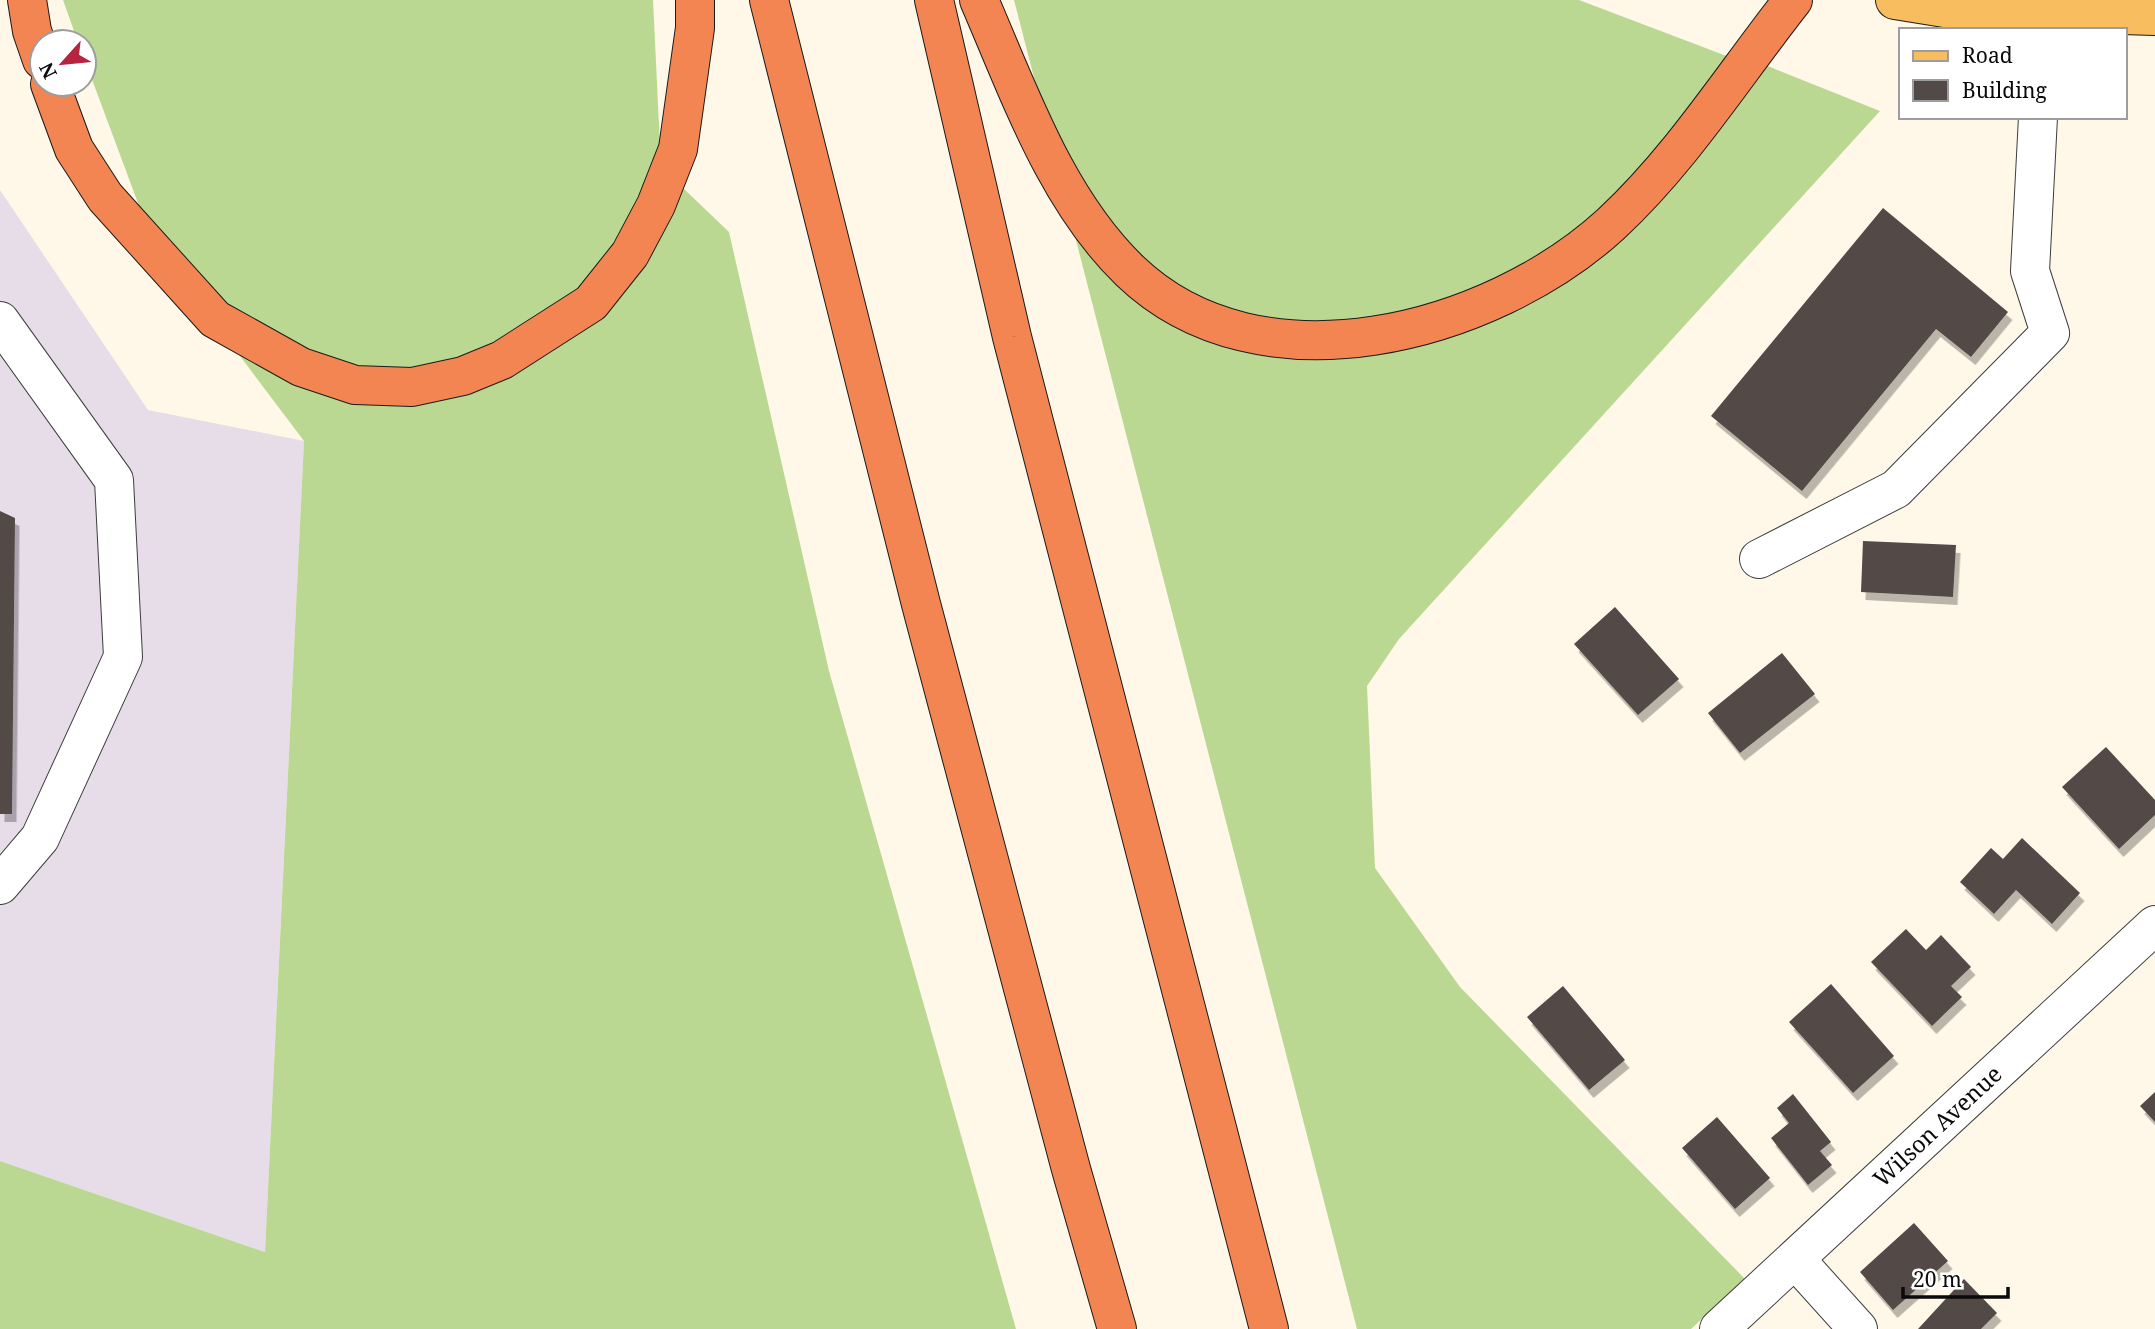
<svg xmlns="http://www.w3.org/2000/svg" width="2155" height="1329" font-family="'Noto Serif',serif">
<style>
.industrial{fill:#e6dde9}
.forest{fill:#bbd892}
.building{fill:#524a47;filter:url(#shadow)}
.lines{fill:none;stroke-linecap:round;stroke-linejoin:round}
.minor-casing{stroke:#3d3d3d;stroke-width:40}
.major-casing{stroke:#1b1b1b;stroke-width:40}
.highway-casing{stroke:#1b1b1b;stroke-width:40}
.minor{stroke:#fff;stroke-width:38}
.major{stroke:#f7bd5f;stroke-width:38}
.highway{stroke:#f28551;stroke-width:38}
.labels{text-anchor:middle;stroke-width:7;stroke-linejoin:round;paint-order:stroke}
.street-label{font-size:23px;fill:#0a0a0a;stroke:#fff}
</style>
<defs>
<filter id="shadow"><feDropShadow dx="4.5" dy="8" stdDeviation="0" flood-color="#0004"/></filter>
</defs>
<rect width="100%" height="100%" fill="#fff7e7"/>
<path class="industrial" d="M 0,190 L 148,410 L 304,441 L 265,1252 L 0,1161 Z"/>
<path class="forest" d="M 63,0 L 653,0 L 661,167 L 729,232 L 829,671 L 1016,1329 L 0,1329 L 0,1161 L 265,1252 L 304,441 L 151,238 L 84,58 L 84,42 L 78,42 Z
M 1014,0 L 1579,0 L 1724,55 L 1755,61 L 1880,111 L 1399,639 L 1367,686 L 1375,868 L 1460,987 L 1745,1279 L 1691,1329 L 1357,1329 Z"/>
<path class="building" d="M 1883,208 L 2008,312 L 1971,357 L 1936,329 L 1802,491 L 1711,416 Z
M 0,511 L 15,518 L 12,814 L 0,814 Z
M 1863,541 L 1956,545 L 1953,597 L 1861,592 Z
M 1615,607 L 1679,679 L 1638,715 L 1574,644 Z
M 1782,653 L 1815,694 L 1740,753 L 1708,713 Z
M 2106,747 L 2155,800 L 2155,815 L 2119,849 L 2062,787 Z
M 2022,838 L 2080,893 L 2052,924 L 2016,890 L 1994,914 L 1960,882 L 1991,848 L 2003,859 Z
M 1906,929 L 1926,950 L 1941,935 L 1971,967 L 1951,986 L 1962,997 L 1932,1026 L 1871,962 Z
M 1831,984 L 1894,1056 L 1853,1093 L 1789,1022 Z
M 1563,986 L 1625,1060 L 1589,1090 L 1527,1017 Z
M 2155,1092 L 2155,1122 L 2140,1106 Z
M 1793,1094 L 1831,1142 L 1820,1151 L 1832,1165 L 1808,1185 L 1771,1138 L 1789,1123 L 1777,1108 Z
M 1717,1117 L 1770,1178 L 1735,1209 L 1682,1148 Z
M 1914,1223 L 1948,1261 L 1893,1310 L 1860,1272 Z
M 1964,1279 L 1997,1313 L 1981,1329 L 1918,1329 Z"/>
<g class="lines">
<g class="minor-casing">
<g id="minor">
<path d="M 0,321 L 114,480 L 123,657 L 40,838 L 0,885"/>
<path d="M 1759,559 L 1896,489 L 2050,333 L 2030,271 L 2038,117"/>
<path d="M 1795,1259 L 1858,1329"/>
<path id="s1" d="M 1719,1329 L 2155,925"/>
</g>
</g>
<g class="major-casing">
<path id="major" d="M 1895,0 L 1957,10 L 2155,16"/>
</g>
<g class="highway-casing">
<path id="highway" d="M 27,0 L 32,31 L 42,60
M 769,0 L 921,604 L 1071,1169 L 1117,1329
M 934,0 L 1012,337 L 1269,1329
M 979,0 C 1019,92 1056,200 1130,271 C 1260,396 1491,334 1611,224 C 1682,158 1733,76 1793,0
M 50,84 L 74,149 L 105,197 L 215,319 L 301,367 L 355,385 L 412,387 L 463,376 L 502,360 L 591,303 L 630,254 L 656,205 L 678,149 L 695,28 L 695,0"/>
</g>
<use href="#minor" class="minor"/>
<use href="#major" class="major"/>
<use href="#highway" class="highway"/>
</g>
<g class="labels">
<g class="street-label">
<text dy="8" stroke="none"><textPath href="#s1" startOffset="298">Wilson Avenue</textPath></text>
</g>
</g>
<rect x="1899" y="28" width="228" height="91" fill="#ffffff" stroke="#9d9d9d" stroke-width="2"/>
<rect x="1913" y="51" width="35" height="10" fill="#f7bd5f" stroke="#9d9d9d" stroke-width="2"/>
<text x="1962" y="63" font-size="21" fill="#0a0a0a">Road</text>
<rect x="1913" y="80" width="35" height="21" fill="#524a47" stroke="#9d9d9d" stroke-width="2"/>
<text x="1962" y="98" font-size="21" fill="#0a0a0a">Building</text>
<g transform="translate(63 63) rotate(243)"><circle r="33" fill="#ffffff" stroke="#9d9d9d" stroke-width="2"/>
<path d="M0-5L12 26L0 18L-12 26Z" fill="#b62540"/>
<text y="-10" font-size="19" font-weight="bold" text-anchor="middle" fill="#0a0a0a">N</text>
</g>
<path d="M1903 1287v10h105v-10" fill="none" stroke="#0a0a0a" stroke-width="3.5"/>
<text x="1913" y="1287" font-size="21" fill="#0a0a0a" stroke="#ffffff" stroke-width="5" paint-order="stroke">20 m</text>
</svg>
